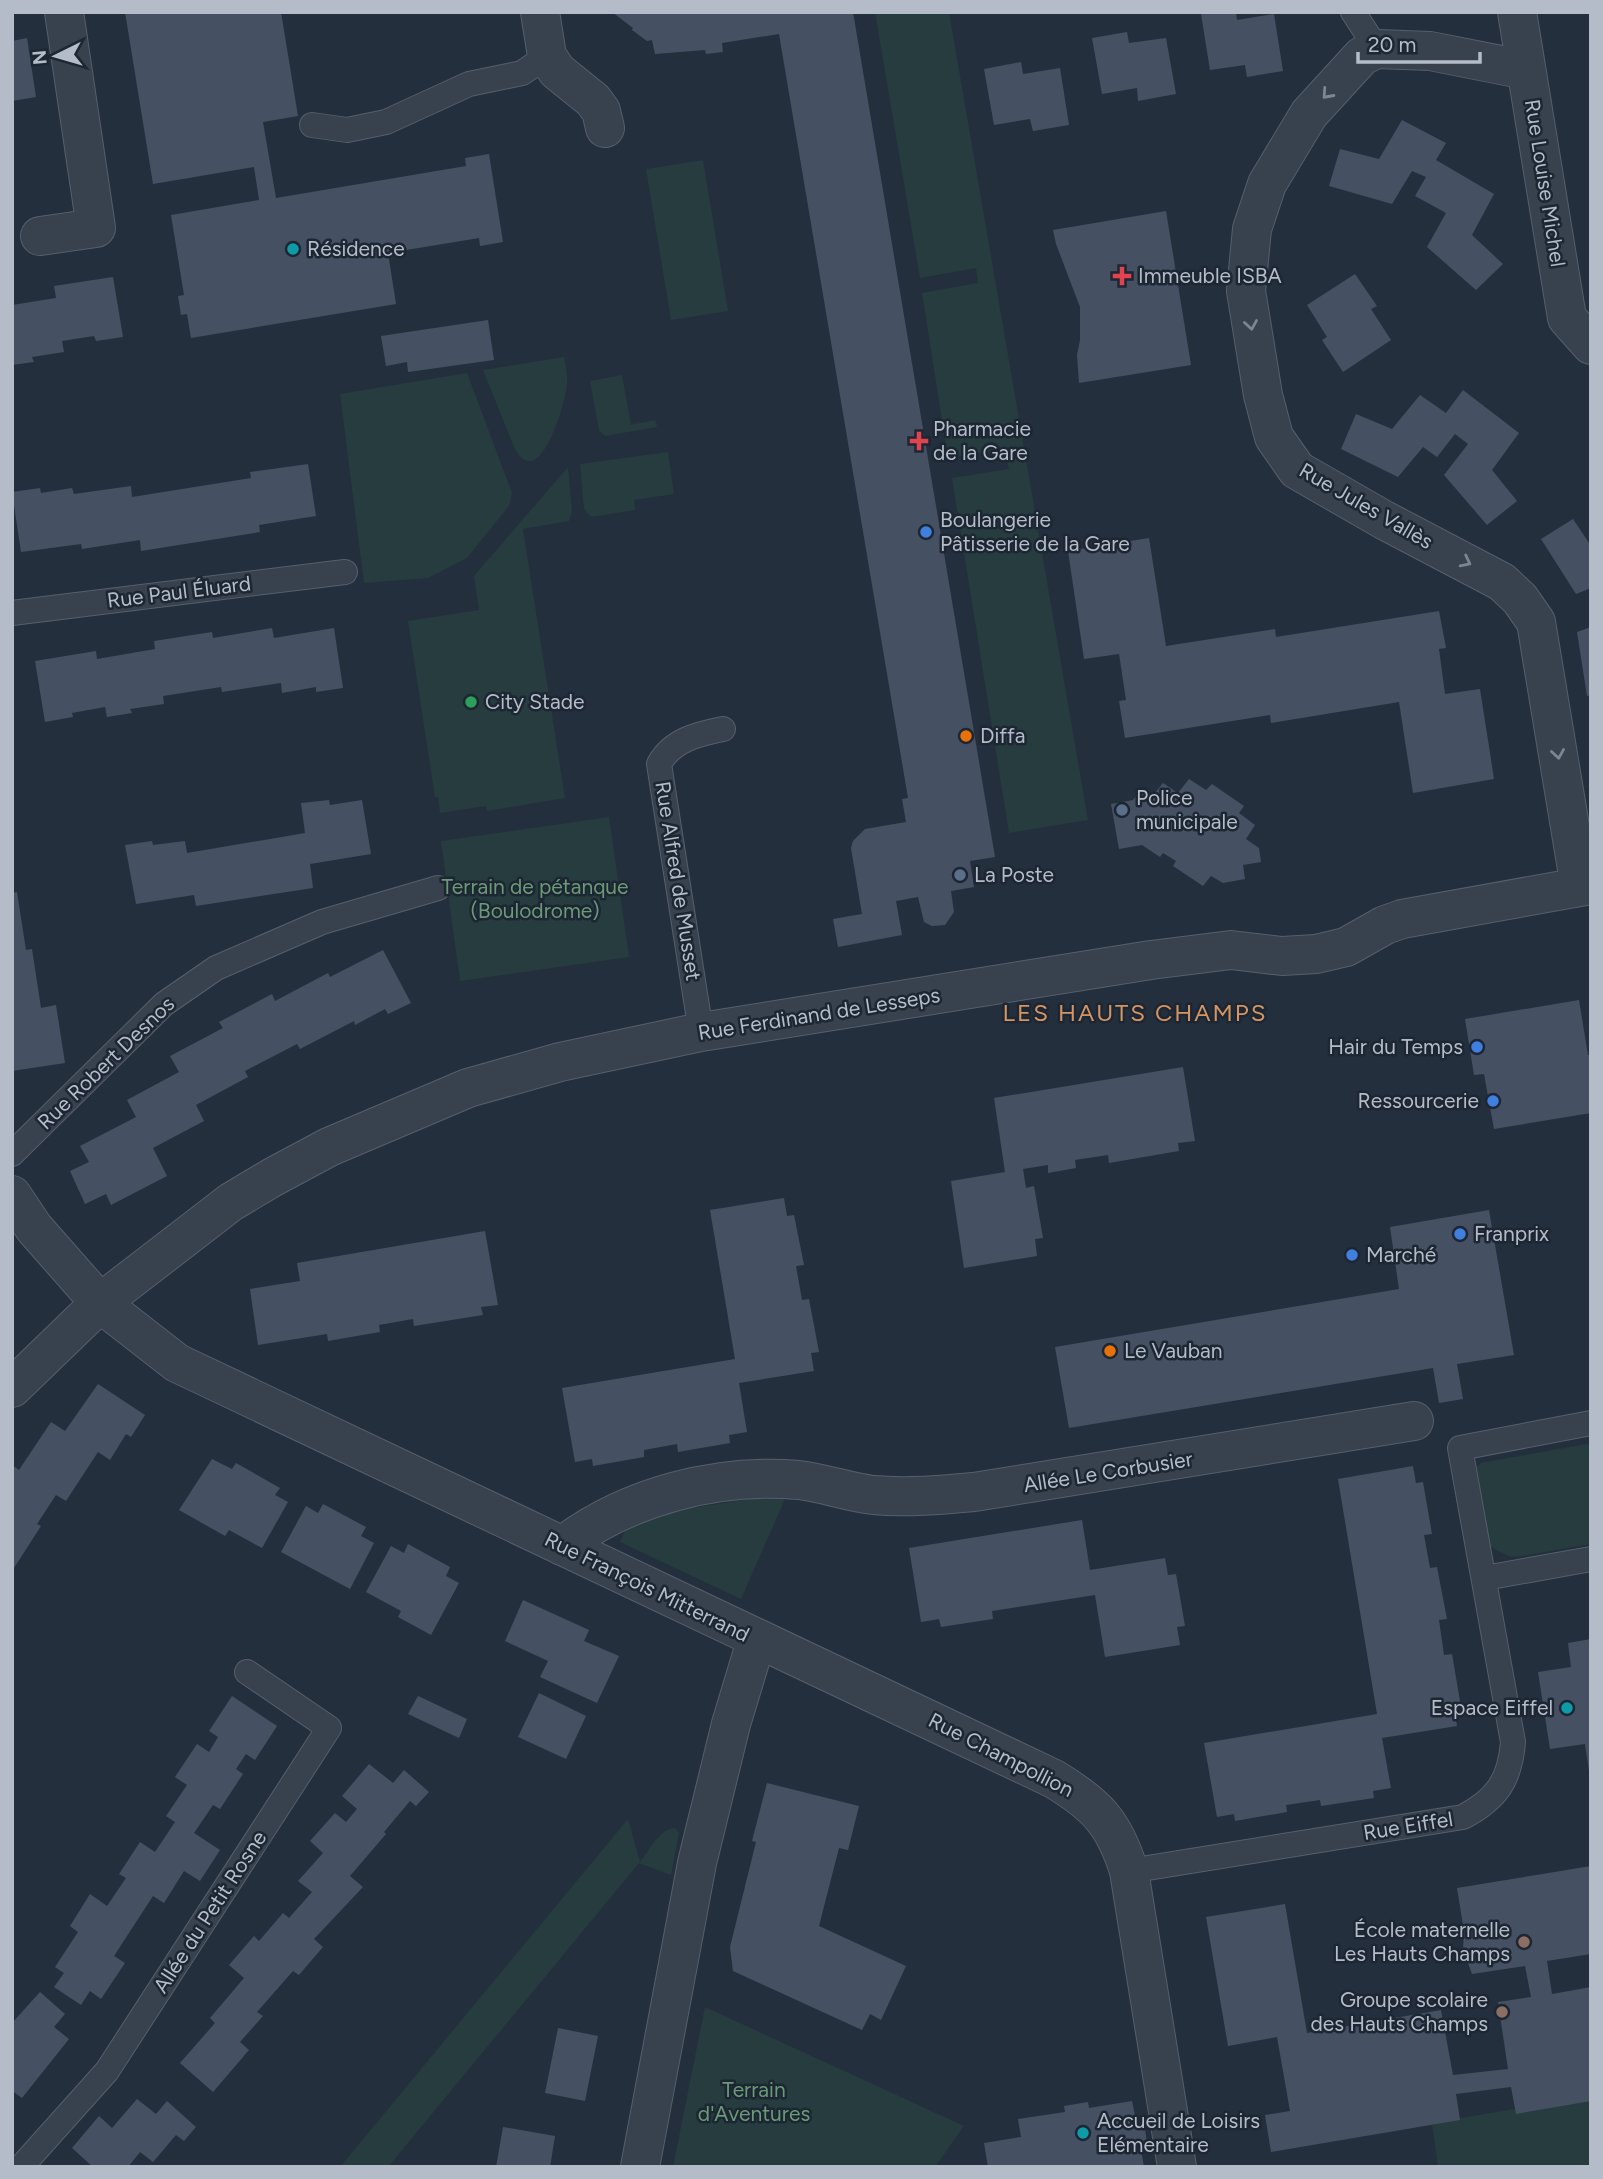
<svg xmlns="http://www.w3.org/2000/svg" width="1603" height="2179" font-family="Figtree,sans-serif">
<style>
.green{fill:#263c3f}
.building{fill:#455162}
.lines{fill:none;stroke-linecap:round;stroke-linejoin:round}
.service-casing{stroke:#565f6c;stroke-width:26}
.minor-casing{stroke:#565f6c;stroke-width:40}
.service{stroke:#38414e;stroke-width:24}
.minor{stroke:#38414e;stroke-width:38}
.oneway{stroke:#7c8592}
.culture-dot{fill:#0f9aa8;stroke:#1d2633;stroke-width:2.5}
.health-dot{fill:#e0444e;stroke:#1d2633;stroke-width:2.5}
.shop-dot{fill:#3f7fe0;stroke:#1d2633;stroke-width:2.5}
.leisure-dot{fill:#2e9e5b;stroke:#1d2633;stroke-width:2.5}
.food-dot{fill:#e8710a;stroke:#1d2633;stroke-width:2.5}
.service-dot{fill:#5c6f8a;stroke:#1d2633;stroke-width:2.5}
.education-dot{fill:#8d6e63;stroke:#1d2633;stroke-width:2.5}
.labels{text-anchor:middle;stroke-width:5;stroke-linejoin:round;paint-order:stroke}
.street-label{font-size:21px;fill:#b4bcc9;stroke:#1d2633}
.poi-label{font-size:21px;fill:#b4bcc9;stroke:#1d2633;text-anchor:start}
.park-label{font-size:21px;fill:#6b9a76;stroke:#1d2633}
.quarter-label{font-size:24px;letter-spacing:2px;fill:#d59563;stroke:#1d2633}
</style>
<rect width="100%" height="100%" fill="#242f3e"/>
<path class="green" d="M 875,12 L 949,12 L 1088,820 L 1009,833 L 952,478 L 1009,469 L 1005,449 L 948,458 L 922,293 L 978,283 L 976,268 L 920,278 Z
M 703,160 L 728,311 L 671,320 L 646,169 Z
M 564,357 C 566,367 568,376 567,385 C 565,404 539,496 514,447 L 483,370 Z
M 467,373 L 512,493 L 509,506 L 467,558 L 428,578 L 364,583 L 340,394 Z
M 622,375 L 631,425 L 655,420 L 657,427 L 605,436 L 599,430 L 590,381 Z
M 668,452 L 674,494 L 634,500 L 635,510 L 591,517 L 584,509 L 580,464 Z
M 568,467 L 572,511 L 569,521 L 523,529 L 565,798 L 487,811 L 486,806 L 440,813 L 438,797 L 435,797 L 408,621 L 479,610 L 474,576 Z
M 609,817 L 629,957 L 460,981 L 441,841 Z
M 1586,1444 L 1591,1445 L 1591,1544 L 1523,1556 L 1511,1557 L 1496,1550 L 1482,1539 L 1469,1476 L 1481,1463 Z
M 749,1499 L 785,1499 L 741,1599 L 620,1542 L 625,1531 L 632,1526 L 679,1510 Z
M 628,1819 L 640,1862 C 649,1851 659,1829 675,1828 L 679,1833 L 671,1875 L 639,1863 L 388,2167 L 340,2167 Z
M 705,2007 L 964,2126 L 935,2167 L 673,2167 Z
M 1591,2096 L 1591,2167 L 1438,2167 L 1432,2123 Z"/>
<path class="building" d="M 125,12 L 281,12 L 298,116 L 263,122 L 276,198 L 466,166 L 465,158 L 489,154 L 503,242 L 480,246 L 479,238 L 388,253 L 396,304 L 191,338 L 187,314 L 181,315 L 178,296 L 184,295 L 171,215 L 259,200 L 254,167 L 153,184 Z
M 612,12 L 853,12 L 995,857 L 970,861 L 974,887 L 951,891 L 954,912 L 945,925 L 932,926 L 924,922 L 918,897 L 896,901 L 902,935 L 838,947 L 833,919 L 862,914 L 851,848 L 853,841 L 865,829 L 906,822 L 902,799 L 908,798 L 779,34 L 722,43 L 723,52 L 706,54 L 705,50 L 655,54 L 652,40 L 647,41 L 632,30 L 633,28 Z
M 1210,12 L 1236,12 L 1237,20 L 1274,14 L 1283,71 L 1247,77 L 1245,65 L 1210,70 L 1201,14 Z
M 1127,32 L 1129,43 L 1166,38 L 1176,94 L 1138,101 L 1137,88 L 1102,94 L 1092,38 Z
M 27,38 L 36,97 L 12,101 L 12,41 Z
M 1021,62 L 1023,74 L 1060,68 L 1069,125 L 1033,131 L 1030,119 L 994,125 L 984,69 Z
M 1402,120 L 1446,143 L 1436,160 L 1494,194 L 1472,235 L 1503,264 L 1476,290 L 1427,247 L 1446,213 L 1415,196 L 1426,177 L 1412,171 L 1392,204 L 1329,186 L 1340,149 L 1379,159 Z
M 1166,211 L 1191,365 L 1079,383 L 1077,355 L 1080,340 L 1080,307 L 1056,244 L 1053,230 Z
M 1355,274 L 1377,306 L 1371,309 L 1391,340 L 1343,372 L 1322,340 L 1327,337 L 1307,305 Z
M 113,277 L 123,337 L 96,341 L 94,336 L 62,341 L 64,352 L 32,357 L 34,362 L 12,365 L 12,305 L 56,298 L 54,286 Z
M 488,320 L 494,360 L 408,372 L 407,362 L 386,366 L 381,336 Z
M 1463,390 L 1519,433 L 1492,470 L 1517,501 L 1487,525 L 1444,475 L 1468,444 L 1455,434 L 1437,457 L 1423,447 L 1398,477 L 1341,449 L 1356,414 L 1392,429 L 1420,395 L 1446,413 Z
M 308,464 L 316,516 L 259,525 L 260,532 L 141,551 L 140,540 L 82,549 L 81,544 L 21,552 L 12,492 L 40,488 L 41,493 L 72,488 L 74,494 L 131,486 L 132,497 L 251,478 L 250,472 Z
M 1573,519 L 1591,546 L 1591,588 L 1576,594 L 1541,539 Z
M 1149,538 L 1166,646 L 1275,629 L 1276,637 L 1439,611 L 1446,648 L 1439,649 L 1445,694 L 1480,689 L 1494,779 L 1413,793 L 1399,702 L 1271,723 L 1270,715 L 1125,738 L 1119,701 L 1126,700 L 1119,654 L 1084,659 L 1068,551 Z
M 1591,627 L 1591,695 L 1587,696 L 1577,632 Z
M 272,628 L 274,638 L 334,628 L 343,688 L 316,692 L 316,687 L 282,693 L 281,683 L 222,692 L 221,687 L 163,696 L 164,704 L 130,709 L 132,713 L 107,717 L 105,707 L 72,713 L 73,717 L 45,722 L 35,661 L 96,651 L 97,659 L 155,649 L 154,641 L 212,632 L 213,638 Z
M 1189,779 L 1206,790 L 1212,784 L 1244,806 L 1239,813 L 1255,825 L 1246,839 L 1259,848 L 1261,862 L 1243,865 L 1245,879 L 1223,883 L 1211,876 L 1203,886 L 1173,866 L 1176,861 L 1163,853 L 1160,857 L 1142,845 L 1119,849 L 1111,804 L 1133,800 L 1140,791 L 1150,799 L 1163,783 L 1178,793 Z
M 329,800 L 330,805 L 362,800 L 371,854 L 310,864 L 313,888 L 196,906 L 194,895 L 136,904 L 125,845 L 152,841 L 153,845 L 185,841 L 187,853 L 305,833 L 301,803 Z
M 17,892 L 26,950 L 32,949 L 41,1008 L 56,1005 L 65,1063 L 12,1071 L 12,893 Z
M 383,950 L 411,1003 L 388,1014 L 385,1009 L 355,1025 L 354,1021 L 300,1049 L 297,1044 L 245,1071 L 248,1077 L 196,1105 L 204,1121 L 153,1148 L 167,1176 L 111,1205 L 106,1194 L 85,1204 L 70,1171 L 89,1162 L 80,1146 L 136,1117 L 127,1100 L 179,1072 L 170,1056 L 223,1028 L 219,1022 L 272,994 L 275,1001 L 328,973 L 330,977 Z
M 1579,1000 L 1588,1055 L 1591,1055 L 1591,1113 L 1494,1129 L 1484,1074 L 1474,1075 L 1465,1019 Z
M 1183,1067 L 1195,1141 L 1178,1143 L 1179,1151 L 1109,1163 L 1108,1155 L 1075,1160 L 1076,1168 L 1048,1173 L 1048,1165 L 1023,1169 L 1026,1188 L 1034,1186 L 1043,1238 L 1035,1239 L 1037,1256 L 964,1268 L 951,1181 L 1005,1172 L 994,1098 Z
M 784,1198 L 787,1216 L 794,1215 L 804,1265 L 796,1266 L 802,1300 L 809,1299 L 819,1352 L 811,1353 L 814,1371 L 739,1383 L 747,1432 L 729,1435 L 730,1443 L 678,1452 L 677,1444 L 644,1450 L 644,1457 L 593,1466 L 592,1459 L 575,1462 L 562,1388 L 735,1359 L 710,1210 Z
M 1489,1210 L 1514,1355 L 1457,1364 L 1463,1399 L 1439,1403 L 1433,1368 L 1069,1428 L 1055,1347 L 1399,1289 L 1390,1227 Z
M 485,1231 L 498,1305 L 481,1307 L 483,1315 L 414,1326 L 413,1319 L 379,1325 L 380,1332 L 328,1341 L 327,1334 L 258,1345 L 250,1289 L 300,1281 L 297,1263 Z
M 98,1384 L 145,1415 L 131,1437 L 126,1434 L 110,1460 L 98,1452 L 66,1501 L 56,1495 L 37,1524 L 41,1526 L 12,1571 L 12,1465 L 19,1470 L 51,1422 L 65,1431 Z
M 212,1459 L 232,1469 L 236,1463 L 280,1488 L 275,1495 L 288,1502 L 262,1548 L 229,1530 L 225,1536 L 179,1510 Z
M 1413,1466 L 1416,1483 L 1423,1482 L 1432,1534 L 1424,1535 L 1430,1568 L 1437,1567 L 1447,1619 L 1439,1620 L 1444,1655 L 1452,1654 L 1461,1707 L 1454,1708 L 1457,1726 L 1382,1738 L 1391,1788 L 1373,1791 L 1374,1798 L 1321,1806 L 1320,1800 L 1286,1805 L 1287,1812 L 1235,1821 L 1234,1814 L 1217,1817 L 1204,1743 L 1377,1714 L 1338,1479 Z
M 323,1504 L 366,1527 L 361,1536 L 374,1543 L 350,1589 L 281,1552 L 306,1506 L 318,1513 Z
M 1082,1520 L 1090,1570 L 1165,1558 L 1168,1575 L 1176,1574 L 1185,1626 L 1177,1627 L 1180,1645 L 1105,1657 L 1095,1595 L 992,1611 L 993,1619 L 941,1627 L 939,1619 L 921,1622 L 909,1548 Z
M 408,1544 L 450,1567 L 446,1576 L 459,1583 L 431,1635 L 398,1617 L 401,1611 L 366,1592 L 391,1546 L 404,1553 Z
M 523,1600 L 589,1630 L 584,1641 L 619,1656 L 597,1703 L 540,1677 L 548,1661 L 505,1641 Z
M 1591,1639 L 1591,1771 L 1589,1771 L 1585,1744 L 1550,1749 L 1538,1672 L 1571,1667 L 1568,1643 Z
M 539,1693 L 586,1716 L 566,1759 L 518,1737 Z
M 232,1696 L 277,1726 L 255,1760 L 246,1754 L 236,1769 L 243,1774 L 220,1809 L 213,1805 L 194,1833 L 220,1850 L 200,1881 L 184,1871 L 164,1903 L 153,1896 L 114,1956 L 125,1963 L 101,1999 L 90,1991 L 81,2005 L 54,1987 L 64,1973 L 55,1967 L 78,1932 L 70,1926 L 90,1894 L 107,1906 L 126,1878 L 119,1874 L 140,1842 L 155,1852 L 175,1822 L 166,1816 L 187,1785 L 175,1777 L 197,1744 L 209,1752 L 218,1737 L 209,1731 Z
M 418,1696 L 467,1719 L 459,1738 L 408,1714 Z
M 369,1764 L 393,1783 L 404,1770 L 429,1792 L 416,1806 L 410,1801 L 384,1832 L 386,1834 L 350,1876 L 363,1887 L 314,1939 L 323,1947 L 299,1975 L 293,1971 L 257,2012 L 263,2016 L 240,2042 L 249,2050 L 213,2092 L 180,2063 L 215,2023 L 210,2018 L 244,1978 L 229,1965 L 254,1936 L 259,1941 L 283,1913 L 289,1918 L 312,1892 L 298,1881 L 323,1853 L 310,1841 L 335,1813 L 346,1822 L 357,1809 L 342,1796 Z
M 767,1783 L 859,1806 L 848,1850 L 839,1848 L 819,1926 L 906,1966 L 881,2020 L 870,2014 L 862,2030 L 733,1971 L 730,1947 L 756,1842 L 752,1841 Z
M 1591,1866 L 1591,1954 L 1547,1961 L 1552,1994 L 1591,1987 L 1591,2101 L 1516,2114 L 1511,2087 L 1456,2094 L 1460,2120 L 1271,2152 L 1265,2115 L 1290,2111 L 1277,2037 L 1228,2046 L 1206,1917 L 1285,1904 L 1307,2033 L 1441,2010 L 1453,2075 L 1508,2069 L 1498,2002 L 1531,1997 L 1525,1966 L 1472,1974 L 1463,1950 L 1464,1931 L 1457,1888 Z
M 40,1992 L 65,2014 L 54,2027 L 69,2039 L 22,2098 L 12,2091 L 12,2023 Z
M 558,2028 L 598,2036 L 585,2101 L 545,2093 Z
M 137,2099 L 156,2114 L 167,2101 L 196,2127 L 184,2141 L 176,2135 L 153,2162 L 140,2152 L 128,2167 L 93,2167 L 72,2148 L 99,2116 L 112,2128 Z
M 1132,2101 L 1138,2130 L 1145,2129 L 1148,2149 L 1141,2150 L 1144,2167 L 988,2167 L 984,2143 L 1021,2137 L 1018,2119 L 1065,2112 L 1064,2106 L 1088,2102 L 1089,2108 Z
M 503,2127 L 555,2136 L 550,2167 L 496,2167 Z"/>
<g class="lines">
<g class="service-casing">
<path id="service" d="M 1353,12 L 1377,49
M 312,125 L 347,130 L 386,122 L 469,84 L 522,73 L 547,56
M 12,613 L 345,572
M 701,1032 L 659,764 C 672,740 698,734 723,729
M 12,1154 L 164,1004 L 216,968 L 322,922 L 438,888
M 1485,1578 L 1591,1559
M 1129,1871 L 1463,1817 C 1497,1799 1510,1780 1513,1742 L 1460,1448 L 1591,1423
M 21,2167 L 107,2071 L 329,1728 L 247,1672"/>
</g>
<g class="minor-casing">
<path id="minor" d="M 540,12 L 547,56 L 557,71 L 593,100 L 601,111 L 605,128
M 1517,12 L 1567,318 L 1591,345
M 1526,70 L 1430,51 L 1377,49 L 1362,56 L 1309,114 L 1267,184 L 1252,229 L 1246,291 L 1263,395 L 1274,437 L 1297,470 L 1384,520 L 1502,582 L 1520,599 L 1536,622 L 1580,887
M 40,236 L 96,228 L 64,12
M 12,1195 L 34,1228 L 100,1303 L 177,1363 L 1054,1779 C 1097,1805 1114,1823 1129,1871 L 1177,2167
M 12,1388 L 100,1303 L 231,1202 L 273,1177 L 329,1147 L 468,1088 L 560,1062 L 701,1032 L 1151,960 L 1231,950 L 1282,956 L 1316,954 L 1346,947 L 1385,925 L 1402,919 L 1591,885
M 562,1546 C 628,1496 717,1473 799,1480 C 824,1483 848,1492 873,1495 C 906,1498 941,1495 974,1492 L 1414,1421
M 640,2167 L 697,1863 L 731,1724 L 757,1638"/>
</g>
<use href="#service" class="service"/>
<use href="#minor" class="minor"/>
</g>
<defs><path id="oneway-chevron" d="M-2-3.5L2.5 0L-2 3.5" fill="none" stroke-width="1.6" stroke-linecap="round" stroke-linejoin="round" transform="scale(1.75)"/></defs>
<g class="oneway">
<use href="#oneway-chevron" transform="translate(1327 94) rotate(132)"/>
<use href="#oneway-chevron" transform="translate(1251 325) rotate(81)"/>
<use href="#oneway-chevron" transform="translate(1466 562) rotate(27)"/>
<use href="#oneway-chevron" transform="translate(1558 754) rotate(81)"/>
</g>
<g class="culture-dot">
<circle cx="293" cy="249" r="7"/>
<circle cx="1567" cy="1708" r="7"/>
<circle cx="1083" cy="2133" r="7"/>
</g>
<g class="health-dot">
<path d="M1118.5 265.5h7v7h7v7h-7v7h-7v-7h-7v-7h7z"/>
<path d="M915.5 430.5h7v7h7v7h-7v7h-7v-7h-7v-7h7z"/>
</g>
<g class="shop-dot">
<circle cx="926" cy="532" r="7"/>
<circle cx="1477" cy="1047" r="7"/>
<circle cx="1493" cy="1101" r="7"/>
<circle cx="1460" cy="1234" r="7"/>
<circle cx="1352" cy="1255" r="7"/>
</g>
<circle class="leisure-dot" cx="471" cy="702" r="7"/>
<g class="food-dot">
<circle cx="966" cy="736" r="7"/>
<circle cx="1110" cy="1351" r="7"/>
</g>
<g class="service-dot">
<circle cx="1122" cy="810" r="7"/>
<circle cx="960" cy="875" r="7"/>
</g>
<g class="education-dot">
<circle cx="1524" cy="1942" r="7"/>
<circle cx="1502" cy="2012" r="7"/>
</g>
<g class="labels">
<g class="street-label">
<text transform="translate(1545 183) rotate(81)" y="7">Rue Louise Michel</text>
<text transform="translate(1366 506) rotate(30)" y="7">Rue Jules Vallès</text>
<text transform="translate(179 592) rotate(-7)" y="7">Rue Paul Éluard</text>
<text transform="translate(678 881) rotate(81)" y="7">Rue Alfred de Musset</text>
<text transform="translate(819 1014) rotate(-9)" y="7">Rue Ferdinand de Lesseps</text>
<text transform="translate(106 1063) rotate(-44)" y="7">Rue Robert Desnos</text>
<text transform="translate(1108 1472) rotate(-9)" y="7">Allée Le Corbusier</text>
<text transform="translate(647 1587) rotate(26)" y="7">Rue François Mitterrand</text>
<text transform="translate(1001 1755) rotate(27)" y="7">Rue Champollion</text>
<text transform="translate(1408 1826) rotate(-9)" y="7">Rue Eiffel</text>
<text transform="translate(210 1912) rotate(-57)" y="7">Allée du Petit Rosne</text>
</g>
<g class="poi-label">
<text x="307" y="256">Résidence</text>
<text x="1138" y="283">Immeuble ISBA</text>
<text x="933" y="436">Pharmacie<tspan x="933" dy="24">de la Gare</tspan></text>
<text x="940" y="527">Boulangerie<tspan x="940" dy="24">Pâtisserie de la Gare</tspan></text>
<text x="485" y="709">City Stade</text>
<text x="980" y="743">Diffa</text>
<text x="1136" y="805">Police<tspan x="1136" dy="24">municipale</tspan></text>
<text x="974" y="882">La Poste</text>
<text x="1463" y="1054" text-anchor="end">Hair du Temps</text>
<text x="1479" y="1108" text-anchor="end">Ressourcerie</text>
<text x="1474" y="1241">Franprix</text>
<text x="1366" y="1262">Marché</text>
<text x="1124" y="1358">Le Vauban</text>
<text x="1553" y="1715" text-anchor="end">Espace Eiffel</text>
<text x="1510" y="1937" text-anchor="end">École maternelle<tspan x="1510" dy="24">Les Hauts Champs</tspan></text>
<text x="1488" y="2007" text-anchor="end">Groupe scolaire<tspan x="1488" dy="24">des Hauts Champs</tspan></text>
<text x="1097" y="2128">Accueil de Loisirs<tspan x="1097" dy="24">Elémentaire</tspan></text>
</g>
<g class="park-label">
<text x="535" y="894">Terrain de pétanque<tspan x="535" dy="24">(Boulodrome)</tspan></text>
<text x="754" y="2097">Terrain<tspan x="754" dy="24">d'Aventures</tspan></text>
</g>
<g class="quarter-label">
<text x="1135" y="1021">LES HAUTS CHAMPS</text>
</g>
</g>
<rect width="1603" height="2179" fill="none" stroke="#b4bcc9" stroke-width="28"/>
<g transform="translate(56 56) rotate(265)" stroke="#1d2633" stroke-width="5" paint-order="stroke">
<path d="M0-5L12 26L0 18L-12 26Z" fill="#b4bcc9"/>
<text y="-10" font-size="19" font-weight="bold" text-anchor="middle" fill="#b4bcc9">N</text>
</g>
<path d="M1358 52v10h122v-10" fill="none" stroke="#b4bcc9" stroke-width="3.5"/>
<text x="1368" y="52" font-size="21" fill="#b4bcc9" stroke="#1d2633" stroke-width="5" paint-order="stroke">20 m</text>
</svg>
